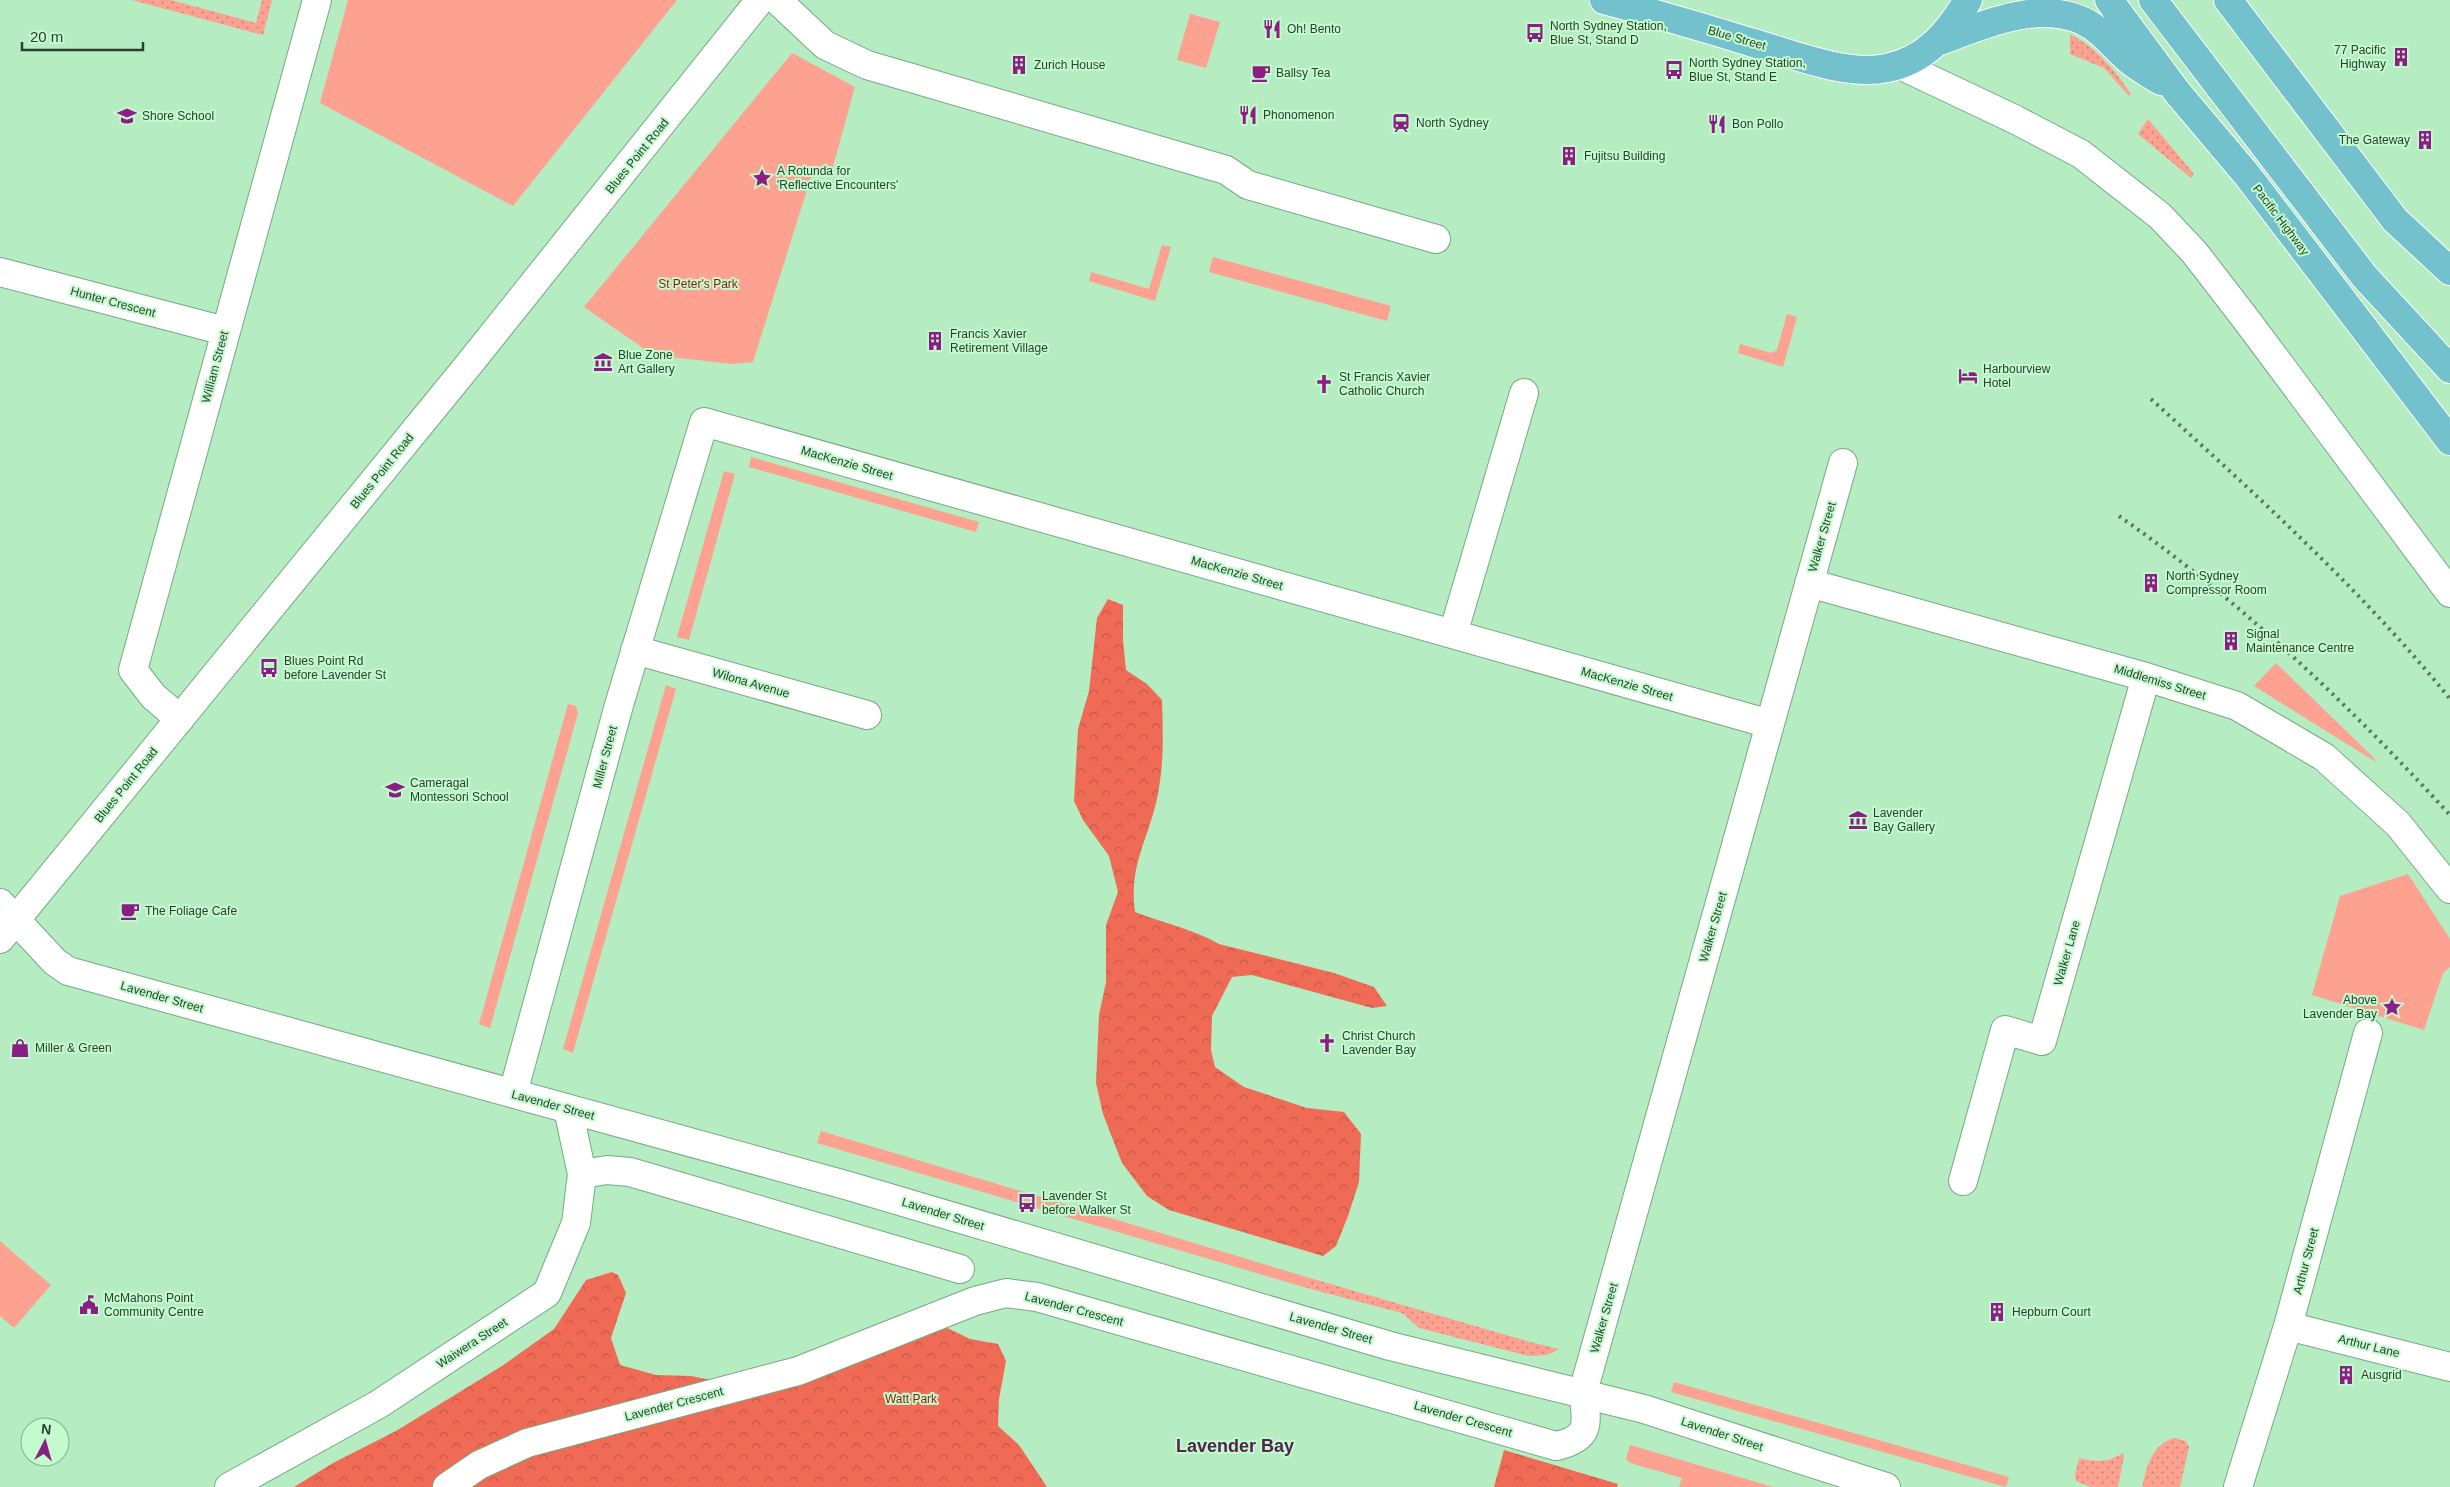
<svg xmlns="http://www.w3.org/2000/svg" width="2450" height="1487" font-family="Helvetica,sans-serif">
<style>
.green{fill:#fda190}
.forest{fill:url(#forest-crowns)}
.garden{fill:url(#garden-dots)}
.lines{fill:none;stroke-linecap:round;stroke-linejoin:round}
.minor-casing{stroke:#75aa81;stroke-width:30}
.major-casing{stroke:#fff;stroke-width:30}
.minor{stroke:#fff;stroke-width:28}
.major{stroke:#72c1cd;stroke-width:28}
.rail{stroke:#57775e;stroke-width:4;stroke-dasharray:2.5 5;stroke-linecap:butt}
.labels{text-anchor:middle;stroke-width:4;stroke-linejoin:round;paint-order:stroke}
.poi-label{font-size:12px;fill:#2a402f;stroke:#c3face;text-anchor:start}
.street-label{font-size:12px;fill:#2a402f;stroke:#c3face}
.park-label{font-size:12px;fill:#921909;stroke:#c3face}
.district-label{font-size:18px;font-weight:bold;fill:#542150;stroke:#c3face}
</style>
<defs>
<pattern id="forest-crowns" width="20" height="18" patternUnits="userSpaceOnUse" patternTransform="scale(1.25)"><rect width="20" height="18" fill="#f06b56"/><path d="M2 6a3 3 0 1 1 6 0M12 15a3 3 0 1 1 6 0" fill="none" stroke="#c35948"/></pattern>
<pattern id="garden-dots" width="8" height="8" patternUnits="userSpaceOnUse" patternTransform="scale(1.25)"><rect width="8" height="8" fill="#fda190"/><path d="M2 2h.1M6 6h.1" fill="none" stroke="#cd8576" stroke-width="1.8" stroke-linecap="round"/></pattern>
</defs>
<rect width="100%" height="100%" fill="#b6ecc1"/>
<path class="green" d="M 348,0 L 677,0 L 513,206 L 320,103 Z
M 1190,14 L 1220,22 L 1206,68 L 1177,60 Z
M 792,53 L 855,87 L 830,177 L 812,174 L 753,362 L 732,364 L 653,355 L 584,307 Z
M 1162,245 L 1171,247 L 1155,301 L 1089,281 L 1091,272 L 1149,289 Z
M 1213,257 L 1391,306 L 1387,321 L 1209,272 Z
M 1787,314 L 1797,317 L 1783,367 L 1738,353 L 1740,344 L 1771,353 L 1777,350 Z
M 751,457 L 979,522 L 976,532 L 749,467 Z
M 724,471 L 735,474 L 689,640 L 677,637 Z
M 2276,663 L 2373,757 L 2376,762 L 2254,686 Z
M 666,685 L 676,689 L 573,1053 L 563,1049 Z
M 568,704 L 576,706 L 578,713 L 490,1028 L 479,1024 Z
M 2408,874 L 2450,939 L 2450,967 L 2443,973 L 2424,1030 L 2312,995 L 2340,896 Z
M 821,1131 L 1310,1278 L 1307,1288 L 817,1143 Z
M 0,1241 L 51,1285 L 14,1328 L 0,1316 Z
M 1674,1382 L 2009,1477 L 2006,1487 L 1671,1392 Z
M 1630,1445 L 1773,1487 L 1679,1487 L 1682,1478 L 1630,1463 L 1626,1459 Z"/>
<path class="forest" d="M 1108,599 L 1123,605 L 1123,640 L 1126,670 L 1147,684 L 1162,700 C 1163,729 1164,759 1159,788 C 1152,834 1128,862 1135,912 C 1163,923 1193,929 1219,944 L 1334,973 L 1374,987 L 1387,1006 L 1372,1008 L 1252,975 L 1232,977 L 1212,1016 L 1211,1050 L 1215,1067 L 1244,1087 L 1307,1108 L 1344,1112 L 1361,1134 L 1359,1182 L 1348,1216 L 1336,1246 L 1323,1256 L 1169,1210 L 1147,1196 L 1122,1163 L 1103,1114 L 1096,1083 L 1099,1015 L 1106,982 L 1106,925 L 1118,892 L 1109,856 L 1083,820 L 1074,801 L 1078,729 L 1089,691 L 1097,618 Z
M 612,1272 L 618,1275 L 626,1293 L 611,1338 L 620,1365 L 656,1375 L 691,1376 L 716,1381 L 941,1325 L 970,1339 L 998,1344 L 1006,1361 L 999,1399 L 998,1426 L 1019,1445 L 1047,1487 L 294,1487 L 333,1463 L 396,1431 L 502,1366 L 554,1329 L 586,1280 Z
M 1504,1450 L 1618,1484 L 1617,1487 L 1494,1487 Z"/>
<path class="garden" d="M 132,0 L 171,0 L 256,23 L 262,0 L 272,0 L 263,35 Z
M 2070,34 C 2098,49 2113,68 2131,94 L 2129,96 L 2104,68 L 2070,54 Z
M 2148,119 L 2194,174 L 2191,178 L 2138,134 Z
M 1310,1278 L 1530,1342 L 1559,1349 L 1547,1355 L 1529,1356 L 1419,1328 L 1402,1313 L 1307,1288 Z
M 2174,1438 L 2186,1441 L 2189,1447 L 2180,1487 L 2142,1487 C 2147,1467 2151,1445 2174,1438 Z
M 2123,1453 L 2124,1457 L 2118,1487 L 2090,1487 L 2076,1481 L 2075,1475 L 2079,1458 C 2096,1462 2108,1463 2123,1453 Z"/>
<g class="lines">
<g class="minor-casing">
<path id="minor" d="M 777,0 L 825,45 L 867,65 L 1226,170 L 1248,185 L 1436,239
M 1900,65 L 2014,119 L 2081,154 L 2160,216 L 2194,252 L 2245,318 L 2450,593
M 0,272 L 225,331
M 1809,583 L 2146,677 L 2237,706 L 2324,757 L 2398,824 L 2450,889
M 1453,634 L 1524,393
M 635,650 L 867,715
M 180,719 L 153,696 L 133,670 L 317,0
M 0,903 L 55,962 L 68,971 L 849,1186 L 1390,1346 L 1644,1409 L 1886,1487
M 0,939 L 470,363 L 760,0
M 513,1093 L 619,705 L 704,422 L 1770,724
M 582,1174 L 607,1170 L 630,1172 L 960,1269
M 1963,1181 L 2005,1030 L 2042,1041 L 2146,677
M 2288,1326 L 2450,1367
M 229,1487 L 379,1404 L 547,1293 L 576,1223 L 582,1174 L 568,1109
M 447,1487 L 479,1465 L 527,1443 L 798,1371 L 975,1301 L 1006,1293 L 1037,1297 L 1556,1446 C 1592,1438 1587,1423 1583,1392 L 1843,463
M 2238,1487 L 2288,1326 L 2368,1033"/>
</g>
<g class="major-casing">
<path id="major" d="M 1604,0 C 1653,13 1702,27 1750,42 C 1790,53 1846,77 1887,68 C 1926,60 1948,33 1968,0
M 2109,0 L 2177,92 L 2247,175 L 2450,441
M 2153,0 L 2364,276 L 2450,369
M 2228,0 L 2395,220 L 2450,271
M 1940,41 C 1982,25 2038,0 2083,21 C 2102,30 2114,47 2129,60 C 2139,68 2151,75 2161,81"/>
</g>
<use href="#minor" class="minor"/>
<use href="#major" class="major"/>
<path class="rail" d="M 2151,399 C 2255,494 2361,589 2450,699
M 2119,516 C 2242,602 2349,705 2450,815"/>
</g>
<defs>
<g id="restaurant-bare" transform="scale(1.5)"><path d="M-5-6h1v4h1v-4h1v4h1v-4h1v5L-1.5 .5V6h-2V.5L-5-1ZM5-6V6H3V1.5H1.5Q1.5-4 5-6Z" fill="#8a1e83" stroke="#c3face" stroke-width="2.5" paint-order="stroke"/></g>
<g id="bus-bare" transform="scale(1.5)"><path d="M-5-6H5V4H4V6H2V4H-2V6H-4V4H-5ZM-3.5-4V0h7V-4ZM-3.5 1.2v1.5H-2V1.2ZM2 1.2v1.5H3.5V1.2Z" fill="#8a1e83" stroke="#c3face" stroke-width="2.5" paint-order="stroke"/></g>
<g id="building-bare" transform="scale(1.5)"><path d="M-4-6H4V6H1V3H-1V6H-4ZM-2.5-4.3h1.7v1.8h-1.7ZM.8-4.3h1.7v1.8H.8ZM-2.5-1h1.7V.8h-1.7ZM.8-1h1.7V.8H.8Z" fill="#8a1e83" stroke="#c3face" stroke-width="2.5" paint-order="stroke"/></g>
<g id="cafe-bare" transform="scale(1.5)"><path d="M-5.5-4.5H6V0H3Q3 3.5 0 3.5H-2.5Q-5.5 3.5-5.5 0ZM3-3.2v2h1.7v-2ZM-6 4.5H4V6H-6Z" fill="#8a1e83" stroke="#c3face" stroke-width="2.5" paint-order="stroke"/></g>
<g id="school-bare" transform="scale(1.5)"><path d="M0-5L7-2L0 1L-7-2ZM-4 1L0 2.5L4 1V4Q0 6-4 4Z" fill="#8a1e83" stroke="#c3face" stroke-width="2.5" paint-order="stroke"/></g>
<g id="station-bare" transform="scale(1.5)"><path d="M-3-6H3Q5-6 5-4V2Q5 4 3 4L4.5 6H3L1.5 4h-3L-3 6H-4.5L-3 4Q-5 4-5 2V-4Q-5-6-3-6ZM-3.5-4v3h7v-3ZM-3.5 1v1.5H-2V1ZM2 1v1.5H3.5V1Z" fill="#8a1e83" stroke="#c3face" stroke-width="2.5" paint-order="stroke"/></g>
<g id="sight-bare" transform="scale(1.5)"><path d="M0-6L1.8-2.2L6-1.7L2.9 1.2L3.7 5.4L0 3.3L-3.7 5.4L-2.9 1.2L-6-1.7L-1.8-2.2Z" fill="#8a1e83" stroke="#c3face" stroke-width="2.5" paint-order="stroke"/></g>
<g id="museum-bare" transform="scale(1.5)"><path d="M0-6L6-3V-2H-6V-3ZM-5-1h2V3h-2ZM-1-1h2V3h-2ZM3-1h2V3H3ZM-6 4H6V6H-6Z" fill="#8a1e83" stroke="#c3face" stroke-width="2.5" paint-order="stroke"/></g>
<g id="hotel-bare" transform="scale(1.5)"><path d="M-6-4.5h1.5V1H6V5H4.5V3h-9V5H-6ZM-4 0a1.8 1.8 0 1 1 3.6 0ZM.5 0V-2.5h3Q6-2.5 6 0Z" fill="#8a1e83" stroke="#c3face" stroke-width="2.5" paint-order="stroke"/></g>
<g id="church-bare" transform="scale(1.5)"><path d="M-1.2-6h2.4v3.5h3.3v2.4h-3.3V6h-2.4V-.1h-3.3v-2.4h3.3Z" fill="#8a1e83" stroke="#c3face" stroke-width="2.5" paint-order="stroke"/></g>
<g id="shop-bare" transform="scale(1.5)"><path d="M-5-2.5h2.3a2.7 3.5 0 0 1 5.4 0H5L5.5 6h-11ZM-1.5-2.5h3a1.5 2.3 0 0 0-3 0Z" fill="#8a1e83" stroke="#c3face" stroke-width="2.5" paint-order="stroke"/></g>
<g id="civic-bare" transform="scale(1.5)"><path d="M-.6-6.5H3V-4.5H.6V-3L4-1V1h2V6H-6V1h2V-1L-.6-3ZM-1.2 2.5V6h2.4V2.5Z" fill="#8a1e83" stroke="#c3face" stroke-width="2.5" paint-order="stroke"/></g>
</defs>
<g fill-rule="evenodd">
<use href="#restaurant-bare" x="1272" y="29"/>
<use href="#bus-bare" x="1535" y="33"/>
<use href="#building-bare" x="2401" y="57"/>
<use href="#building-bare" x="1019" y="65"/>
<use href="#bus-bare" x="1674" y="70"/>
<use href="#cafe-bare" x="1261" y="73"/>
<use href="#restaurant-bare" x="1248" y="115"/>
<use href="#school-bare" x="127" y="116"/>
<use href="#station-bare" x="1401" y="123"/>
<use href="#restaurant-bare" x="1717" y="124"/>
<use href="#building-bare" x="2425" y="140"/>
<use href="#building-bare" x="1569" y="156"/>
<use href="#sight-bare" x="762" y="178"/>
<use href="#building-bare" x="935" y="341"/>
<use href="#museum-bare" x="603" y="362"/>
<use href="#hotel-bare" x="1968" y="376"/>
<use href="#church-bare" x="1324" y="384"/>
<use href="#building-bare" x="2151" y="583"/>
<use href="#building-bare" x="2231" y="641"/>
<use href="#bus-bare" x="269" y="668"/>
<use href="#school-bare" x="395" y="790"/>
<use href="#museum-bare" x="1858" y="820"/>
<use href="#cafe-bare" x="130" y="911"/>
<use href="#sight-bare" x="2392" y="1007"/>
<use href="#church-bare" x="1327" y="1043"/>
<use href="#shop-bare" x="20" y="1048"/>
<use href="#bus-bare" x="1027" y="1203"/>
<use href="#civic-bare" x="89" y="1305"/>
<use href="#building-bare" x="1997" y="1312"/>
<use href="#building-bare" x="2346" y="1375"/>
</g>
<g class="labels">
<g class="poi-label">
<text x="1550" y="30">North Sydney Station,<tspan x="1550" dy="14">Blue St, Stand D</tspan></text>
<text x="1287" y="33">Oh! Bento</text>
<text x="2386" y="54" text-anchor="end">77 Pacific<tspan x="2386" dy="14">Highway</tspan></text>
<text x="1689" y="67">North Sydney Station,<tspan x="1689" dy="14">Blue St, Stand E</tspan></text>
<text x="1034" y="69">Zurich House</text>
<text x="1276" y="77">Ballsy Tea</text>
<text x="1263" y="119">Phonomenon</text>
<text x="142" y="120">Shore School</text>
<text x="1416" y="127">North Sydney</text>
<text x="1732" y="128">Bon Pollo</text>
<text x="2410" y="144" text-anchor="end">The Gateway</text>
<text x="1584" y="160">Fujitsu Building</text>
<text x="777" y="175">A Rotunda for<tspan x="777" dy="14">'Reflective Encounters'</tspan></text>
<text x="950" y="338">Francis Xavier<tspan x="950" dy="14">Retirement Village</tspan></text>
<text x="618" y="359">Blue Zone<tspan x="618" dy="14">Art Gallery</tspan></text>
<text x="1983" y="373">Harbourview<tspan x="1983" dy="14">Hotel</tspan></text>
<text x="1339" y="381">St Francis Xavier<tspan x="1339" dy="14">Catholic Church</tspan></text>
<text x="2166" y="580">North Sydney<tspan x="2166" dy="14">Compressor Room</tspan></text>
<text x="2246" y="638">Signal<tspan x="2246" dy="14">Maintenance Centre</tspan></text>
<text x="284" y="665">Blues Point Rd<tspan x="284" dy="14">before Lavender St</tspan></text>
<text x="410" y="787">Cameragal<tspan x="410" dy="14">Montessori School</tspan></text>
<text x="1873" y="817">Lavender<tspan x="1873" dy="14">Bay Gallery</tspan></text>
<text x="145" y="915">The Foliage Cafe</text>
<text x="2377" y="1004" text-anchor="end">Above<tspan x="2377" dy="14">Lavender Bay</tspan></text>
<text x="1342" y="1040">Christ Church<tspan x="1342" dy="14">Lavender Bay</tspan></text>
<text x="35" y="1052">Miller &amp; Green</text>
<text x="1042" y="1200">Lavender St<tspan x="1042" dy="14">before Walker St</tspan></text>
<text x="104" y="1302">McMahons Point<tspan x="104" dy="14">Community Centre</tspan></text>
<text x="2012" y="1316">Hepburn Court</text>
<text x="2361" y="1379">Ausgrid</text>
</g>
<g class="street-label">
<text transform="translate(1737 38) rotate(16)" y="4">Blue Street</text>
<text transform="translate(637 156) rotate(-51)" y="4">Blues Point Road</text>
<text transform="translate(2281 220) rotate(53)" y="4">Pacific Highway</text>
<text transform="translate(113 302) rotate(15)" y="4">Hunter Crescent</text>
<text transform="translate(215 367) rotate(-75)" y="4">William Street</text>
<text transform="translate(847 463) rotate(16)" y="4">MacKenzie Street</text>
<text transform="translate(382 471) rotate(-51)" y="4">Blues Point Road</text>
<text transform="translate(1822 537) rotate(-74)" y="4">Walker Street</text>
<text transform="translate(1237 573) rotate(16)" y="4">MacKenzie Street</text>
<text transform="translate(2160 682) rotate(17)" y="4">Middlemiss Street</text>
<text transform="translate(751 683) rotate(16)" y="4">Wilona Avenue</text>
<text transform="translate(1627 684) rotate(16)" y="4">MacKenzie Street</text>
<text transform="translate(605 757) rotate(-75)" y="4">Miller Street</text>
<text transform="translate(126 785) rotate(-51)" y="4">Blues Point Road</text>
<text transform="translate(1713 927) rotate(-74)" y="4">Walker Street</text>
<text transform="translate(2067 953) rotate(-74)" y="4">Walker Lane</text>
<text transform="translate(162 997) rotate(16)" y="4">Lavender Street</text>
<text transform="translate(553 1105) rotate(15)" y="4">Lavender Street</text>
<text transform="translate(943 1214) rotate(17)" y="4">Lavender Street</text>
<text transform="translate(2306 1261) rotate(-75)" y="4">Arthur Street</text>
<text transform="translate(1074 1309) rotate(15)" y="4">Lavender Crescent</text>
<text transform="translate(1604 1318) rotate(-74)" y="4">Walker Street</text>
<text transform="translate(1331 1328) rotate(16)" y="4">Lavender Street</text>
<text transform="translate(472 1343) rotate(-33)" y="4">Waiwera Street</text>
<text transform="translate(2369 1346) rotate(14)" y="4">Arthur Lane</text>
<text transform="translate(674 1404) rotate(-15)" y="4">Lavender Crescent</text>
<text transform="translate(1463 1419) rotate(16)" y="4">Lavender Crescent</text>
<text transform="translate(1722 1434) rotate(18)" y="4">Lavender Street</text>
</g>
<g class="park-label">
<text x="698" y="288">St Peter's Park</text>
<text x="911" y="1403">Watt Park</text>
</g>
<g class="district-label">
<text x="1235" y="1452">Lavender Bay</text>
</g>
</g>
<g transform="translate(45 1442) rotate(6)"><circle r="24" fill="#c3face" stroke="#86b08e"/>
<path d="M0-4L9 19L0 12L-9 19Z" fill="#8a1e83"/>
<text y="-8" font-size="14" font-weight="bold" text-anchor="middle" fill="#2a402f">N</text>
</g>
<path d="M22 42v8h121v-8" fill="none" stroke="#2a402f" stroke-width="2.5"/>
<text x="30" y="42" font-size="15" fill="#2a402f" stroke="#c3face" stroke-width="4" paint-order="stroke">20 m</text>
</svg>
